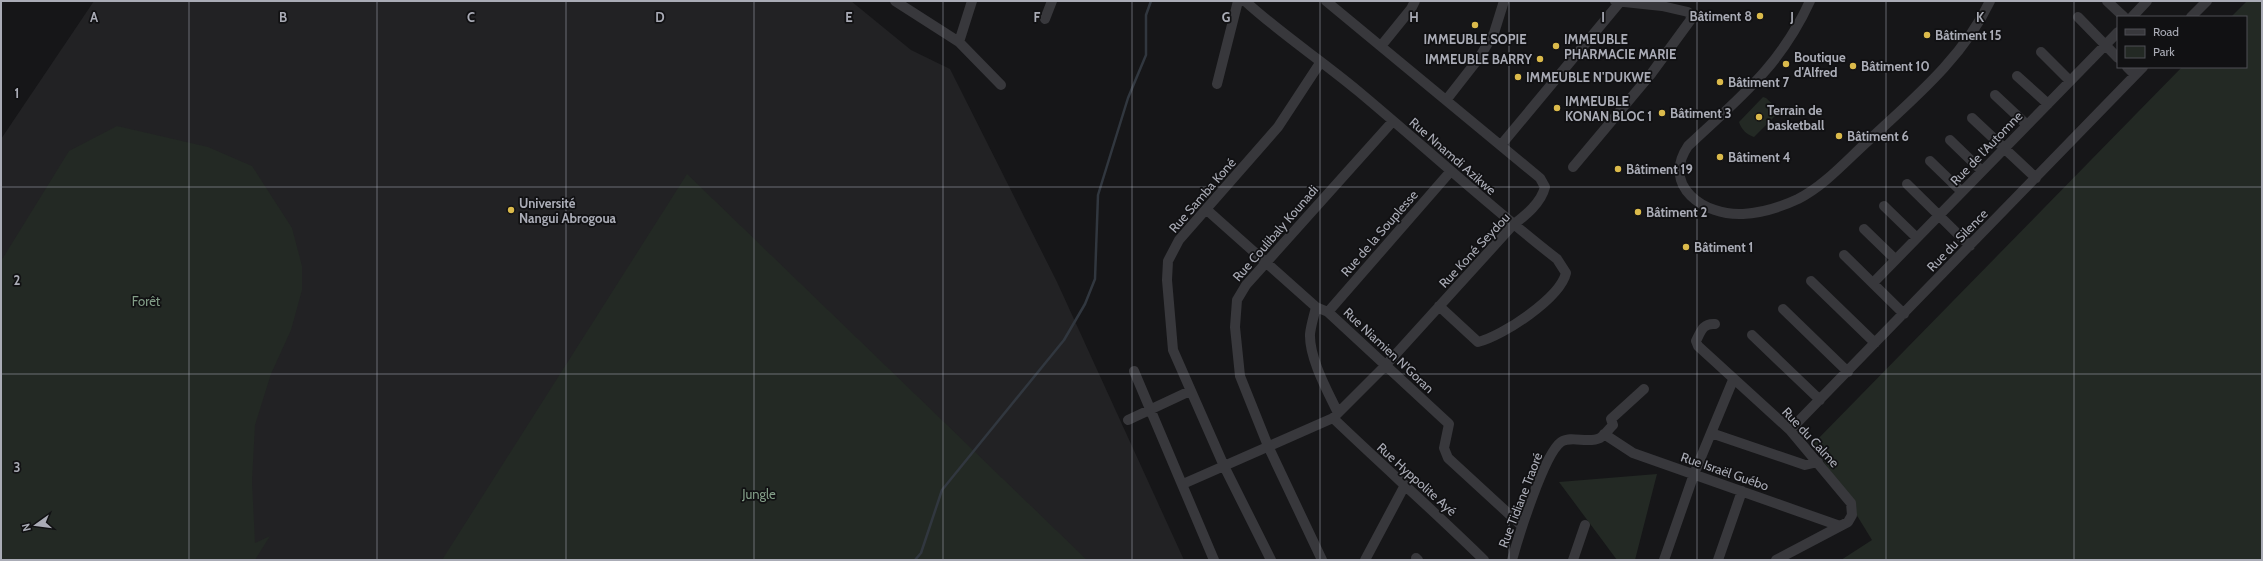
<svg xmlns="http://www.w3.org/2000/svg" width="2263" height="561" font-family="Cabin,sans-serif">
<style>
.built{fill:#222224}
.green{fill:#232924}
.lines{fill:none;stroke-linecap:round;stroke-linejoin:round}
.stream{stroke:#31373f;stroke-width:2.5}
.minor{stroke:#38383c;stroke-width:10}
.grid{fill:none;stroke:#aaacb6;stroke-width:1;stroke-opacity:0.55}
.poi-dot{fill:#dbba4b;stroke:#111113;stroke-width:1.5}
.labels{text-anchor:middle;stroke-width:3.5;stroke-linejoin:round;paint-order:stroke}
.poi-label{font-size:13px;font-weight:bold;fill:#aaacb6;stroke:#111113;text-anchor:start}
.street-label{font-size:13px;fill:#aaacb6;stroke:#111113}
.park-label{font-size:13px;fill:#839e88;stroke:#111113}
.grid-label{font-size:13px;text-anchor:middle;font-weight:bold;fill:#aaacb6;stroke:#111113;stroke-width:3.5;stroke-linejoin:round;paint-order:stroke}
</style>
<rect width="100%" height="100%" fill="#161618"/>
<path class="built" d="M 94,1 L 851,1 L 911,50 L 950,69 L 1057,282 L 1184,560 L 1,560 L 1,139 Z"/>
<path class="green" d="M 2247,1 L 2262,1 L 2262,560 L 1841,560 L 1872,540 L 1813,444 L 2182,67 L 2246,67 L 2246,17 L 2231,17 Z
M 1763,97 L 1766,98 L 1778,109 L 1778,113 L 1754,137 C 1747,135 1741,129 1739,122 Z
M 117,126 L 208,147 L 252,166 L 292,228 L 302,266 L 302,290 L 291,330 L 271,374 L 255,425 L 252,481 L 255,543 L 270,536 L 255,560 L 1,560 L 1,261 L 69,151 Z
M 687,174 L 1087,560 L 442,560 Z
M 1657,474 L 1635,560 L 1617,560 L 1559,482 Z"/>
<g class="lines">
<path class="stream" d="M 915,560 L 921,553 L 942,490 L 1064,340 L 1085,304 L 1095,279 L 1098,195 L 1128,98 L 1146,55 L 1146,15 L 1151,1"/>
<path class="minor" d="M 895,1 L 959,42
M 972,1 L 959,42 L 1001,85
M 1245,1 C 1281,34 1321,60 1358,91 C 1425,147 1489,206 1557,259 L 1566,273 C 1560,298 1503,336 1478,342 L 1439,306
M 1810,1 C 1780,67 1738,99 1688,146 C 1661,186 1704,216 1743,214 C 1761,213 1781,207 1798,199 C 1824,186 1846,161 1868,141 C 1913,99 1963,58 1990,1
M 2107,1 L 2124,17
M 2078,17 L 2118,58
M 2132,17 L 2147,1
M 2191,17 L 2207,1
M 1045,19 L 1052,1
M 1381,46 L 1411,9 L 1415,1
M 2041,52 L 2070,81
M 2127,67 L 2135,75
M 2017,76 L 2048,104
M 1217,84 L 1238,1
M 1995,95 L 2027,125
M 1447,99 L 1479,58 L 1494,33 L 1504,1
M 1972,118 L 2036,178
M 1950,140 L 1982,171
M 1501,145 L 1620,2
M 1930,161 L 1962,192
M 1573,167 L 1651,74 L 1692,18 L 1688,12 L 1662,6 L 1615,1
M 1907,184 L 1970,246
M 1884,206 L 1917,238
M 1207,210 L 1316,307 L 1328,312 L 1449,424 L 1444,448 L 1448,458 L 1522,526
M 1864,229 L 1895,259
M 1844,255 L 1904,314
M 1811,281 L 1875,343
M 1873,283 L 2118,32
M 1316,307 C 1314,316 1311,325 1310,334 C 1309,358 1328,392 1338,413
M 1783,309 L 1848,372
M 1328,312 L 1450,172
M 1715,324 C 1703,323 1701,331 1696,341 L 1698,346 L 1790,430 L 1851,503 L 1852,515 L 1848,522 L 1776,560
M 1752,335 L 1820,400
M 1134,371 L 1214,560
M 1333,418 C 1383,466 1434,511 1484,560
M 1128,420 L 1190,391
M 1790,430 L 2143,67
M 1711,433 L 1805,465 L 1818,462
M 1604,434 L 1633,453 L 1840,526
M 1183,484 L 1333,418 L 1385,366 L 1513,225 C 1526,215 1541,203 1545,187 L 1540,178 L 1326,1
M 1416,558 L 1418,560
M 1271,560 L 1224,466 L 1173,350 L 1167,280 L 1168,261 L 1179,240 L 1278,127 L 1320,63
M 1322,560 L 1268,446 L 1240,376 L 1235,327 L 1237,300 L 1246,285 L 1393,121
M 1365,560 L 1405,485
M 1512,560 C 1518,538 1544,454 1561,442 C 1571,435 1588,444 1600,438 C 1605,435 1609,429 1613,425 L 1611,419 L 1644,389
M 1573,560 L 1585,525
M 1664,560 L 1694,474 L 1733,380
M 1718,560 L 1742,491"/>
</g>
<path class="grid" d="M 189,1 L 189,560M 377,1 L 377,560M 566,1 L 566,560M 754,1 L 754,560M 943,1 L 943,560M 1132,1 L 1132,560M 1320,1 L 1320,560M 1509,1 L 1509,560M 1697,1 L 1697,560M 1886,1 L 1886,560M 2074,1 L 2074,560M 1,187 L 2262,187M 1,374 L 2262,374"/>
<g class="poi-dot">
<circle cx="1760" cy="16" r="4"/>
<circle cx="1475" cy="25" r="4"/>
<circle cx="1927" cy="35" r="4"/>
<circle cx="1556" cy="46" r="4"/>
<circle cx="1540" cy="59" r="4"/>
<circle cx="1786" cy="64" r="4"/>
<circle cx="1853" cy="66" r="4"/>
<circle cx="1518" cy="77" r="4"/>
<circle cx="1720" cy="82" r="4"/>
<circle cx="1557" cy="108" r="4"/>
<circle cx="1662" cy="113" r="4"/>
<circle cx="1759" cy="117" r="4"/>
<circle cx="1839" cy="136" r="4"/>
<circle cx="1720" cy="157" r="4"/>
<circle cx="1618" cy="169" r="4"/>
<circle cx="511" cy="210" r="4"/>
<circle cx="1638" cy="212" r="4"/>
<circle cx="1686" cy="247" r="4"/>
</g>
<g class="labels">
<g class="poi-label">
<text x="1752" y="21" text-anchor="end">Bâtiment 8</text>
<text x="1935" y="40">Bâtiment 15</text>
<text x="1475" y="44" text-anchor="middle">IMMEUBLE SOPIE</text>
<text x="1564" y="44">IMMEUBLE<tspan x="1564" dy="15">PHARMACIE MARIE</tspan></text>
<text x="1794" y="62">Boutique<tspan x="1794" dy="15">d'Alfred</tspan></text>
<text x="1532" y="64" text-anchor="end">IMMEUBLE BARRY</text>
<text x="1861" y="71">Bâtiment 10</text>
<text x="1526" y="82">IMMEUBLE N'DUKWE</text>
<text x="1728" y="87">Bâtiment 7</text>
<text x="1565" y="106">IMMEUBLE<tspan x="1565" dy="15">KONAN BLOC 1</tspan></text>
<text x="1767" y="115">Terrain de<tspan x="1767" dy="15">basketball</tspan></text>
<text x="1670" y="118">Bâtiment 3</text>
<text x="1847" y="141">Bâtiment 6</text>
<text x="1728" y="162">Bâtiment 4</text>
<text x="1626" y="174">Bâtiment 19</text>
<text x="519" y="208">Université<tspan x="519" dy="15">Nangui Abrogoua</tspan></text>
<text x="1646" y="217">Bâtiment 2</text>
<text x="1694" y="252">Bâtiment 1</text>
</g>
<g class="street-label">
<text transform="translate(1986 148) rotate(-46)" y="5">Rue de l'Automne</text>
<text transform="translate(1453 156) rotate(41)" y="5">Rue Nnamdi Azikwe</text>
<text transform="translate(1202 195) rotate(-49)" y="5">Rue Samba Koné</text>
<text transform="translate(1275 233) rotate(-49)" y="5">Rue Coulibaly Kounadi</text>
<text transform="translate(1379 233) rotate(-49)" y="5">Rue de la Souplesse</text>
<text transform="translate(1957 240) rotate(-46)" y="5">Rue du Silence</text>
<text transform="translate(1474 250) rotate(-47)" y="5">Rue Koné Seydou</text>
<text transform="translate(1389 350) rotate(43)" y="5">Rue Niamien N'Goran</text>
<text transform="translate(1811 437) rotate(47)" y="5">Rue du Calme</text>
<text transform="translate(1725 471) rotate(19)" y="5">Rue Israël Guébo</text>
<text transform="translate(1417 479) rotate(42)" y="5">Rue Hyppolite Ayé</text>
<text transform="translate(1520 500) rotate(-69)" y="5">Rue Tidiane Traoré</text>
</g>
<g class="park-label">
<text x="146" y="306">Forêt</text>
<text x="759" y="499">Jungle</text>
</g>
</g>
<g class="grid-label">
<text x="94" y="22">A</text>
<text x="283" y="22">B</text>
<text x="471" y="22">C</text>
<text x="660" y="22">D</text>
<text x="849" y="22">E</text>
<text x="1037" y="22">F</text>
<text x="1226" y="22">G</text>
<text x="1414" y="22">H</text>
<text x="1603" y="22">I</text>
<text x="1792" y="22">J</text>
<text x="1980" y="22">K</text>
<text x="17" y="98">1</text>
<text x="17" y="285">2</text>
<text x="17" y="472">3</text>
</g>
<rect width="2263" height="561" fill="none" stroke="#aaacb6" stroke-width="4"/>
<rect x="2117" y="16" width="130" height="52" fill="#111113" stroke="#4e4f54"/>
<rect x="2125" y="29" width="20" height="6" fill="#38383c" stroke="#4e4f54"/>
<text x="2153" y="36" font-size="12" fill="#aaacb6">Road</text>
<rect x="2125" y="46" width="20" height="12" fill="#232924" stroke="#4e4f54"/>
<text x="2153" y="56" font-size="12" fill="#aaacb6">Park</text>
<g transform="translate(36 525) rotate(256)" stroke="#111113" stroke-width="3" paint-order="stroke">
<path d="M0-3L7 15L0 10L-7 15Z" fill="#aaacb6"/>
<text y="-6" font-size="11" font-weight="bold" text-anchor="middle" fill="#aaacb6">N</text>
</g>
</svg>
